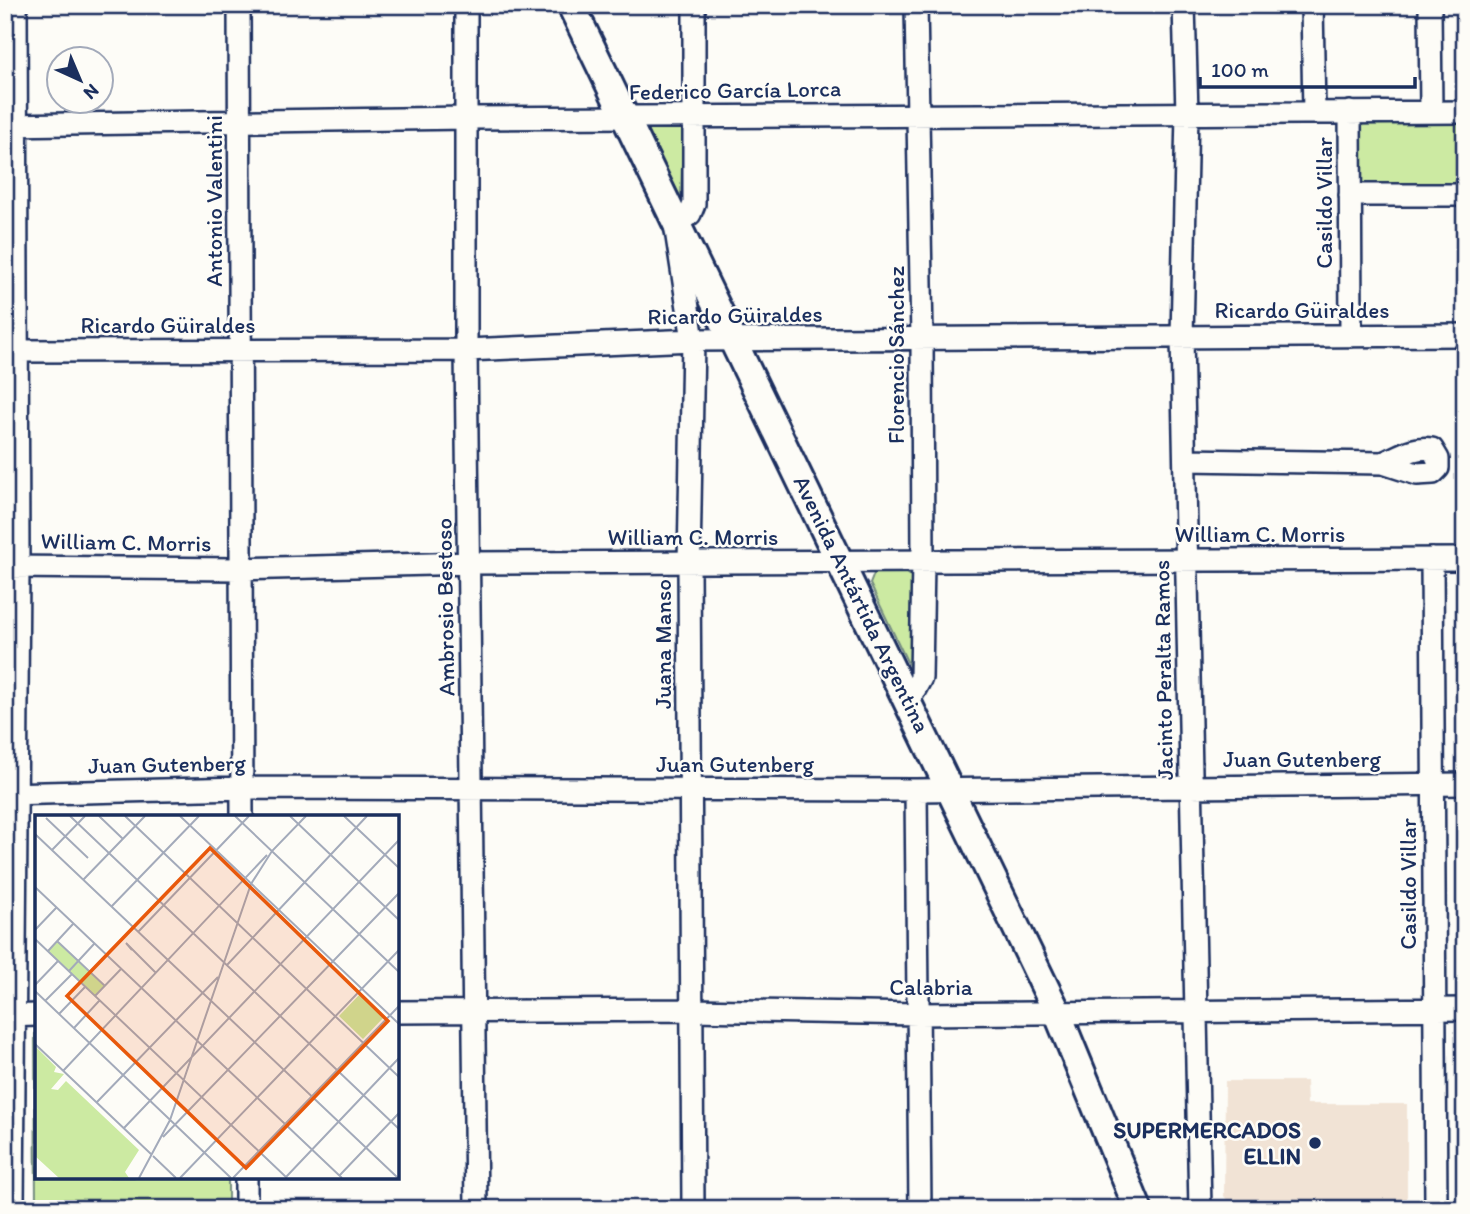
<svg xmlns="http://www.w3.org/2000/svg" width="1470" height="1214" font-family="Itim,sans-serif">
<style>
.built{fill:#f1e3d5}
.green{fill:#cceaa2;stroke:#748c80;stroke-width:2}
.lines{fill:none;stroke-linecap:round;stroke-linejoin:round}
.minor-casing{stroke:#1b2f5e;stroke-width:26}
.major-casing{stroke:#1b2f5e;stroke-width:32}
.minor{stroke:#fdfcf7;stroke-width:21}
.major{stroke:#fdfcf7;stroke-width:26}
.poi-dot{fill:#1b2f5e;stroke:#fdfcf7;stroke-width:2.5}
.labels{text-anchor:middle;stroke-width:5;stroke-linejoin:round;paint-order:stroke}
.street-label{font-size:23px;fill:#1b2f5e;stroke:#fdfcf7}
.poi-label{font-size:23px;font-weight:bold;fill:#1b2f5e;stroke:#fdfcf7;text-anchor:end}
.inset-road{fill:none;stroke:#a3aaba;stroke-width:2}
.view{fill:#e8590c;fill-opacity:0.15;stroke:#e8590c;stroke-width:3.5}
.inset-edge{fill:none;stroke:#1b2f5e;stroke-width:3.5}
</style>
<rect width="100%" height="100%" fill="#fdfcf7"/>
<filter id="ink" filterUnits="userSpaceOnUse"><feTurbulence type="fractalNoise" baseFrequency=".0143" numOctaves="2"/><feDisplacementMap in="SourceGraphic" scale="14" xChannelSelector="R" yChannelSelector="G"/><feConvolveMatrix kernelMatrix="1 2 1 2 8 2 1 2 1" color-interpolation-filters="sRGB"/></filter>
<g filter="url(#ink)">
<path class="built" d="M 1225,1081 L 1306,1081 L 1307,1104 L 1407,1104 L 1407,1209 L 1234,1209 L 1224,1196 Z"/>
<path class="green" d="M 1350,112 L 1465,112 L 1465,195 L 1350,195 Z
M 652,124 L 683,128 L 681,198 L 644,128 Z
M 878,572 L 906,572 L 913,578 L 912,672 L 870,584 L 874,574 Z
M 35,1033 L 37,1177 L 228,1177 L 228,1209 L 36,1209 Z"/>
<g class="lines">
<g class="minor-casing">
<path id="minor" d="M 239,5 L 242,817
M 466,5 L 466,350 L 476,1209
M 1184,5 L 1187,113 L 1182,337 L 1200,1209
M 1312,5 L 1314,112
M 1430,5 L 1431,112
M 1350,112 L 1351,336
M 5,125 L 467,118 L 1465,112
M 1350,195 L 1465,195
M 5,351 L 466,350 L 693,340 L 1465,335
M 1185,460 L 1383,463 L 1417,474 L 1433,473 L 1438,468 L 1438,459 L 1432,449 C 1413,446 1400,456 1383,463
M 1432,559 L 1436,1209
M 5,567 L 239,569 L 471,563 L 1465,559
M 909,700 L 921,678 L 923,562 L 922,339 L 916,5
M 916,790 L 920,1209
M 5,794 L 242,788 L 916,790 L 1465,784
M 397,1012 L 692,1010 L 918,1014 L 1465,1009
M 5,1016 L 37,1015
M 246,1177 L 246,1209
M 13,1209 L 18,567 L 16,5
M 693,1209 L 689,564 L 693,340 L 675,224 L 690,214 L 694,204 L 694,5"/>
</g>
<g class="major-casing">
<path id="major" d="M 571,5 L 1057,1012 L 1138,1209"/>
</g>
<use href="#minor" class="minor"/>
<use href="#major" class="major"/>
</g>
</g>
<circle class="poi-dot" cx="1315" cy="1143" r="7"/>
<g class="labels">
<g class="street-label">
<text transform="translate(735 90) rotate(-1)" y="8">Federico García Lorca</text>
<text transform="translate(214 201) rotate(-90)" y="8">Antonio Valentini</text>
<text transform="translate(1324 203) rotate(-90)" y="8">Casildo Villar</text>
<text x="1302" y="318">Ricardo Güiraldes</text>
<text transform="translate(735 315) rotate(-1)" y="8">Ricardo Güiraldes</text>
<text x="168" y="333">Ricardo Güiraldes</text>
<text transform="translate(896 355) rotate(-90)" y="8">Florencio Sánchez</text>
<text x="1260" y="542">William C. Morris</text>
<text x="693" y="545">William C. Morris</text>
<text transform="translate(126 542) rotate(1)" y="8">William C. Morris</text>
<text transform="translate(862 604) rotate(64)" y="8">Avenida Antártida Argentina</text>
<text transform="translate(445 607) rotate(-91)" y="8">Ambrosio Bestoso</text>
<text transform="translate(663 644) rotate(-90)" y="8">Juana Manso</text>
<text transform="translate(1163 670) rotate(-91)" y="8">Jacinto Peralta Ramos</text>
<text x="1302" y="767">Juan Gutenberg</text>
<text transform="translate(167 764) rotate(-1)" y="8">Juan Gutenberg</text>
<text x="735" y="772">Juan Gutenberg</text>
<text transform="translate(1408 884) rotate(-90)" y="8">Casildo Villar</text>
<text x="931" y="995">Calabria</text>
</g>
<g class="poi-label">
<text x="1301" y="1138">SUPERMERCADOS<tspan x="1301" dy="26">ELLIN</tspan></text>
</g>
</g>
<g transform="translate(35 815)">
<rect width="364" height="364" fill="#fdfcf7"/>
<path d="M 22,126 L 70,171 L 60,181 L 13,136 ZM 326,178 L 350,201 L 328,224 L 304,201 ZM 0,231 L 21,252 L 19,257 L 29,259 L 16,274 L 23,275 L 31,266 L 104,335 L 90,357 L 94,363 L 24,363 L 0,341 Z" fill="#cceaa2"/>
<path class="inset-road" d="M 35,1 L 364,314M 64,1 L 88,24M 90,1 L 364,262M 145,1 L 364,209M 200,1 L 364,157M 255,1 L 364,105M 309,1 L 364,53M 11,3 L 53,43M 0,19 L 363,363M 17,35 L 50,1M 48,65 L 110,1M 0,72 L 307,363M 76,92 L 164,1M 0,115 L 21,93M 103,117 L 214,1M 0,124 L 252,363M 22,126 L 70,171M 97,135 L 91,128 L 121,158M 13,136 L 38,109M 192,150 L 332,1M 34,156 L 59,129M 0,170 L 23,146M 0,176 L 196,363M 60,181 L 86,154M 10,186 L 37,159M 24,199 L 50,172M 39,213 L 64,186M 0,229 L 117,340M 28,256 L 232,40M 62,287 L 183,162M 89,313 L 364,25M 128,322 L 364,78M 118,341 L 141,363M 304,361 L 364,298M 251,362 L 364,243M 104,363 L 135,305 L 216,69 L 237,36 L 271,1M 145,363 L 364,135M 198,363 L 364,191"/>
<path class="view" d="M 175,33 L 353,206 L 211,353 L 32,181 Z"/>
<rect width="364" height="364" class="inset-edge"/>
</g>
<rect width="1470" height="1214" fill="none" stroke="#fdfcf7" stroke-width="28"/>
<rect x="14" y="14" width="1442" height="1186" fill="none" stroke="#1b2f5e" stroke-width="2.5" filter="url(#ink)"/>
<g transform="translate(80 80) rotate(136)"><circle r="33" fill="#fdfcf7" stroke="#a3aaba" stroke-width="2"/>
<path d="M0-5L12 26L0 18L-12 26Z" fill="#1b2f5e"/>
<text y="-10" font-size="19" font-weight="bold" text-anchor="middle" fill="#1b2f5e">N</text>
</g>
<path d="M1200 77v10h215v-10" fill="none" stroke="#1b2f5e" stroke-width="3.5"/>
<text x="1211" y="77" font-size="21" fill="#1b2f5e" stroke="#fdfcf7" stroke-width="5" paint-order="stroke">100 m</text>
</svg>
